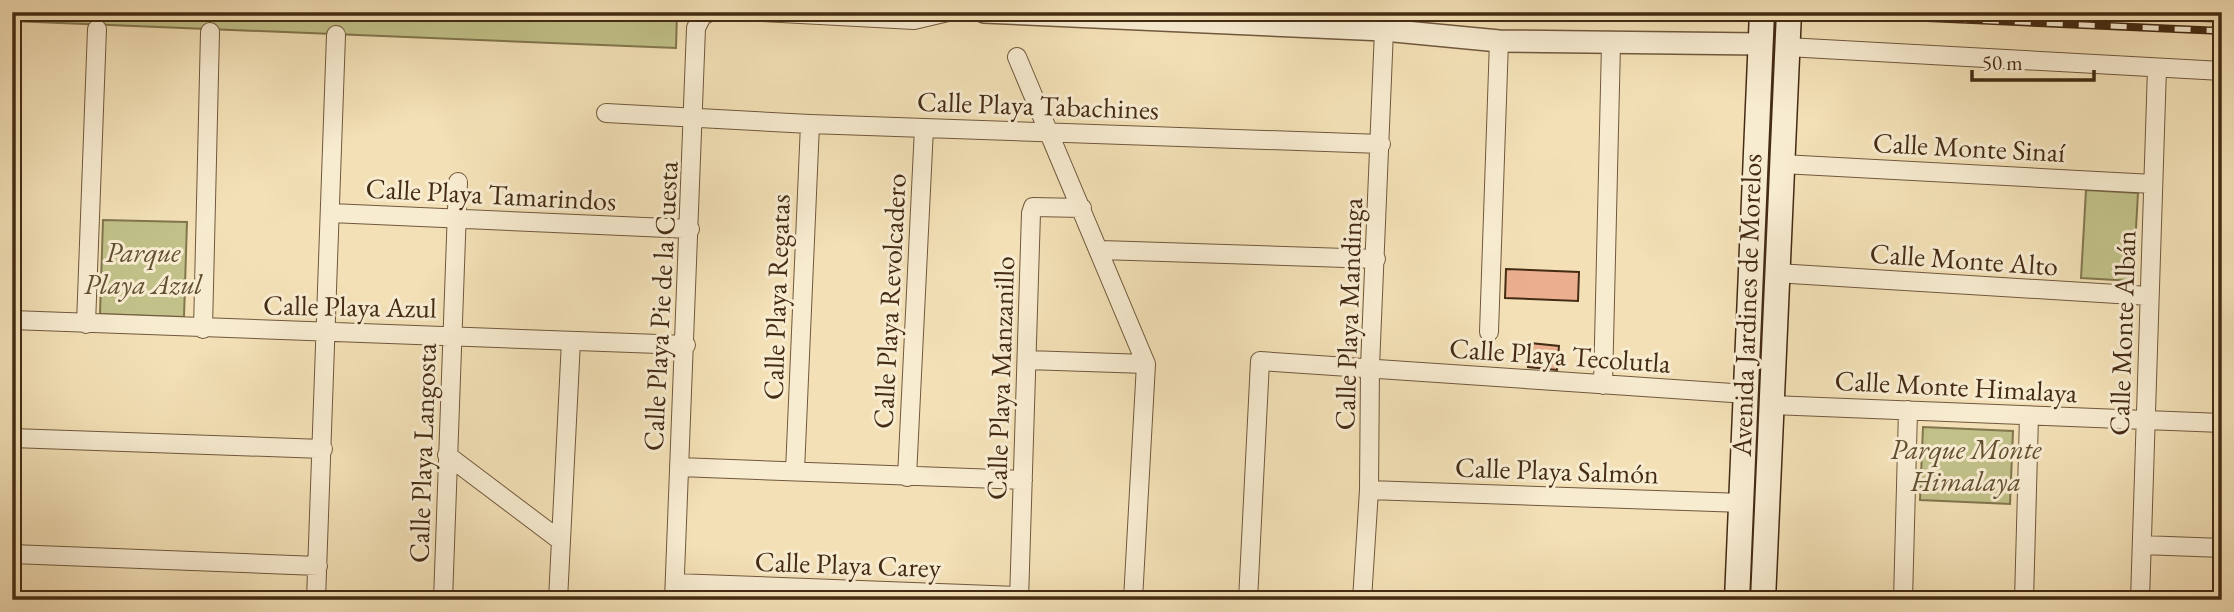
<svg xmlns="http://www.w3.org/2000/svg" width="2234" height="612" font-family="'EB Garamond',serif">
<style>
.green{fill:#c1c189;stroke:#82764e;stroke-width:2}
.building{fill:#ebaf90;stroke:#442b13;stroke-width:2}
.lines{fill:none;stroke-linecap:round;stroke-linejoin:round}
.minor-casing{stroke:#70583c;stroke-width:20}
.tertiary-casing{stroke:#70583c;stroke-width:24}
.secondary-casing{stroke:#442b13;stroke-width:27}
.minor{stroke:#f7ebd0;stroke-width:18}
.tertiary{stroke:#f7ebd0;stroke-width:21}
.secondary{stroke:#f7ebd0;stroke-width:24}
.rail-casing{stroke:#442b13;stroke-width:8}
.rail{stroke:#f7ebd0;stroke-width:5;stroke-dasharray:16;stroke-linecap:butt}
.labels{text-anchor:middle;stroke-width:6;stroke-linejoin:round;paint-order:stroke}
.street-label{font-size:28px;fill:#442b13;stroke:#f7ebd0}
.park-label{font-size:28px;font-style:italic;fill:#635030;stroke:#f7ebd0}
</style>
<rect width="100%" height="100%" fill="#f3e0b6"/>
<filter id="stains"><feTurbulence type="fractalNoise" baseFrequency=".00286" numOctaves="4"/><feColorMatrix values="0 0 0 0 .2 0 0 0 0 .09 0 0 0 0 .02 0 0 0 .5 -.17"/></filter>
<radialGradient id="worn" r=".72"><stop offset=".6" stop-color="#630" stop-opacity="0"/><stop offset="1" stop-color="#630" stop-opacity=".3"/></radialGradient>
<path class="green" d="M 12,12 L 677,12 L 676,48 L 12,21 Z
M 1979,12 L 2222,12 L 2222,22 Z
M 2086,190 L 2138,193 L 2133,281 L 2081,278 Z
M 103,220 L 187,222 L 184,317 L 100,314 Z
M 1923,427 L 2013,431 L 2010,504 L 1920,500 Z"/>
<path class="building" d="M 1506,269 L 1579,272 L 1578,301 L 1505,298 Z
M 1530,343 L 1559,346 L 1557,370 L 1528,367 Z"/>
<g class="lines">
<g class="minor-casing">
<path id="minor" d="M 762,12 L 914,20 L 948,12
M 1787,47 L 2222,71
M 1017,57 L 1146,364 L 1133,600
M 606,113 L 810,124 L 1381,144
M 1782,164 L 2153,184
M 331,213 L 690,229
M 1101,250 L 1376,259
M 1776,273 L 2149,296
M 12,320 L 686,345
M 86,324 L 97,29
M 203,329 L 210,32
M 1489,332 L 1499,41
M 1027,360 L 1146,364
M 1603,385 L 1611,44
M 1771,405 L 2222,423
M 12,438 L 323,449
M 447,455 L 561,541
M 679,467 L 1023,480
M 795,471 L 810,124
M 907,477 L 924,128
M 1369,490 L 1743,503
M 2142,545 L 2222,548
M 12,554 L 318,566
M 675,583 L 1019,596
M 316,600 L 336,35
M 443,600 L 458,182
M 558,600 L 571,341
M 674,600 L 696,28 L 702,16 L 710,12
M 1019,600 L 1031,213 L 1033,207 L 1082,208
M 1248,600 L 1260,361 L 1747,394
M 1362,600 L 1369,490 L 1370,367 L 1384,30
M 1903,600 L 1908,410
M 2024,600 L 2029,416
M 2140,600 L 2157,68"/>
</g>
<g class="tertiary-casing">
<path id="tertiary" d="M 984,12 L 1384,30 L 1499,41 L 1760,44"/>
</g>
<g class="secondary-casing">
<path id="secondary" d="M 1737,600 L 1762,12
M 1763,600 L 1789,12"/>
</g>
<use href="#minor" class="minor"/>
<use href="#tertiary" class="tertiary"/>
<use href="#secondary" class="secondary"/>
<g class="rail-casing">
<path id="rail" d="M 1791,12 L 2222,31"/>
</g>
<use href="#rail" class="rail"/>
</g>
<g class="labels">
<g class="street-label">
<text transform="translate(1038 105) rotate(2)" y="10">Calle Playa Tabachines</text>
<text transform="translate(1969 147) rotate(3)" y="10">Calle Monte Sinaí</text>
<text transform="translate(491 194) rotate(3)" y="10">Calle Playa Tamarindos</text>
<text transform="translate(1964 259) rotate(4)" y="10">Calle Monte Alto</text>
<text transform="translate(776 297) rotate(-88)" y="10">Calle Playa Regatas</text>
<text transform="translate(889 301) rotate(-87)" y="10">Calle Playa Revolcadero</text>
<text transform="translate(1746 305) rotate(-88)" y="10">Avenida Jardines de Morelos</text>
<text transform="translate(350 306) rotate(1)" y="10">Calle Playa Azul</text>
<text transform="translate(660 306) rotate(-87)" y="10">Calle Playa Pie de la Cuesta</text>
<text transform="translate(1348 314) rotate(-88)" y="10">Calle Playa Mandinga</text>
<text transform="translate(2122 333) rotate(-88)" y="10">Calle Monte Albán</text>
<text transform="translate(1560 355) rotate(4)" y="10">Calle Playa Tecolutla</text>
<text transform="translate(1000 378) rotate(-88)" y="10">Calle Playa Manzanillo</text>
<text transform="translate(1956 386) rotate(3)" y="10">Calle Monte Himalaya</text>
<text transform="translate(422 453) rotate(-88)" y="10">Calle Playa Langosta</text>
<text transform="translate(1557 470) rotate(2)" y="10">Calle Playa Salmón</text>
<text transform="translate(848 564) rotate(2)" y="10">Calle Playa Carey</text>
</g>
<g class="park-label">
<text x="143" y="262">Parque<tspan x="143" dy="32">Playa Azul</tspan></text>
<text x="1966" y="459">Parque Monte<tspan x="1966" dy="32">Himalaya</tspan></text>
</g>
</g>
<rect width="2234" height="612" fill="none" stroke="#f3e0b6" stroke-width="42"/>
<rect x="14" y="14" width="2206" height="584" fill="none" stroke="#442b13" stroke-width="3.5"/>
<rect x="21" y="21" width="2192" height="570" fill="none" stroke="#442b13" stroke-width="2"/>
<path d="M1972 70v10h122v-10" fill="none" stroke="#442b13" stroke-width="3.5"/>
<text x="1982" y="70" font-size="21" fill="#442b13" stroke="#f7ebd0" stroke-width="5" paint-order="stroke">50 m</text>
<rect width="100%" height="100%" filter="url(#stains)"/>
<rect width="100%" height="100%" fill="url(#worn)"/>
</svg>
